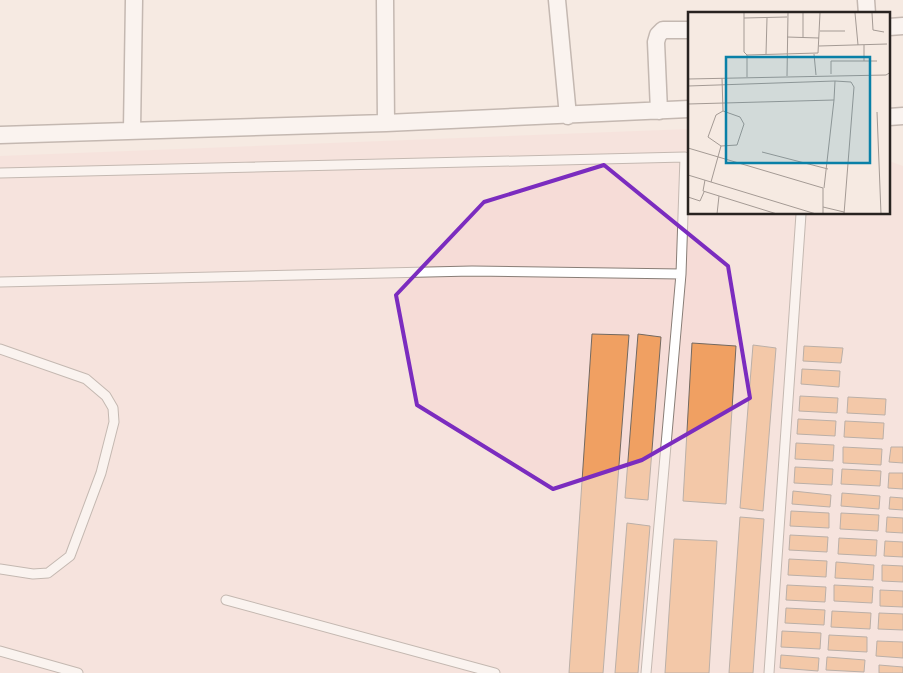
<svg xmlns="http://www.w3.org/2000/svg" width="903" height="673" font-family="Signika,sans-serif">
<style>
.industrial{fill:#f6dcd7}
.building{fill:#f0a062;stroke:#736961}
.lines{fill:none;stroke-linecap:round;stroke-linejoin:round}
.service-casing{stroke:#887d76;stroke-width:11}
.minor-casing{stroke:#887d76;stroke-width:19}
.service{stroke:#fff;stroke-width:9}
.minor{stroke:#fff;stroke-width:16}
.marked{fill:none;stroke:#7b2cbf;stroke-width:4;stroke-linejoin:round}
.inset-road{fill:none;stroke:#a49a94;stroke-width:1}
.view{fill:#0980a7;fill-opacity:0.15;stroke:#0980a7;stroke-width:2.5}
.inset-edge{fill:none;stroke:#282320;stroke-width:2.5}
</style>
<rect width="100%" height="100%" fill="#f6eae2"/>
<path class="industrial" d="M 689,129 L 689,214 L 889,214 L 889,161 L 903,166 L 903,673 L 0,673 L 0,156 Z"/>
<path class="building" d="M 592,334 L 629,335 L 603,673 L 569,673 Z
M 638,334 L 661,337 L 648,500 L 625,498 Z
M 692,343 L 736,346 L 726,504 L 683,501 Z
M 753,345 L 776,348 L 763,511 L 740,508 Z
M 804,346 L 843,348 L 841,363 L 803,361 Z
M 802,369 L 840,371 L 839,387 L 801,384 Z
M 800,396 L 838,398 L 837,413 L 799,411 Z
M 848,397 L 886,399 L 885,415 L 847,413 Z
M 798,419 L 836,421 L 835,436 L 797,434 Z
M 845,421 L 884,423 L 883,439 L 844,437 Z
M 796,443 L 834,445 L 833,461 L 795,459 Z
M 843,447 L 882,449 L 881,465 L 843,463 Z
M 891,447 L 903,447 L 903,463 L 889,462 Z
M 795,467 L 833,469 L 832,485 L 794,483 Z
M 842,469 L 881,471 L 880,486 L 841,484 Z
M 889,473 L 903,473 L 903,489 L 888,488 Z
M 793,491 L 831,495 L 830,507 L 792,504 Z
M 842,493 L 880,496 L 879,509 L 841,506 Z
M 890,497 L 903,498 L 903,510 L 889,509 Z
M 791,511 L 829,513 L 829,528 L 790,526 Z
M 841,513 L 879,515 L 878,531 L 840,529 Z
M 740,517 L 764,519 L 753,673 L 729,673 Z
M 887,517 L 903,518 L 903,533 L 886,532 Z
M 627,523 L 650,526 L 638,673 L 615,673 Z
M 790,535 L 828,537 L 827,552 L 789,550 Z
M 839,538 L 877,540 L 876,556 L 838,554 Z
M 674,539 L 717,541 L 709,673 L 665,673 Z
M 885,541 L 903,542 L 903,557 L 884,556 Z
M 789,559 L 827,561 L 826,577 L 788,575 Z
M 836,562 L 874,565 L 873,580 L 835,578 Z
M 882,565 L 903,566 L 903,582 L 882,581 Z
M 787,585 L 826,587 L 825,602 L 786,600 Z
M 834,585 L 873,587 L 872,603 L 834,601 Z
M 880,590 L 903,591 L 903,607 L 880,606 Z
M 786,608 L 825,610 L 824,625 L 785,623 Z
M 832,611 L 871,613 L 870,629 L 831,627 Z
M 879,613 L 903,614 L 903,630 L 878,629 Z
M 782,631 L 821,633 L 820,649 L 781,647 Z
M 829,635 L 867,637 L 867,652 L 828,650 Z
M 877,641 L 903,642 L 903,658 L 876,656 Z
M 781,655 L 819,658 L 818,671 L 780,668 Z
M 827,657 L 865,660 L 864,672 L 826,670 Z
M 879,665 L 903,667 L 903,673 L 879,673 Z"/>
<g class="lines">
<g class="service-casing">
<path id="service" d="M 0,173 L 685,157 L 681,274 L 472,271 L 0,282
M 0,349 L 86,379 L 106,396 L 113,408 L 114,422 L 101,473 L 70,556 L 48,573 L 33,574 L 0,569
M 226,600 L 495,673
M 0,651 L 78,673
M 646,673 L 681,274
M 769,673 L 801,214"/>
</g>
<g class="minor-casing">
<path id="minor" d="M 385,0 L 386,123
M 557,0 L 568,116
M 866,0 L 867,14
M 889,27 L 903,26
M 659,111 L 656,42 L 658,35 L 663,30 L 689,30
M 889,117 L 903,116
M 132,130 L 134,0
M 0,135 L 386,123 L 689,109"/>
</g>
<use href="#service" class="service"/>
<use href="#minor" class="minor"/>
</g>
<path d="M0 0H903V673H0ZM 604,165 L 728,266 L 750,398 L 642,460 L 553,489 L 417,405 L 396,295 L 484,202 Z" fill="#f6eae2" fill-opacity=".55" fill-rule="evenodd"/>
<path class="marked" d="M 604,165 L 728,266 L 750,398 L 642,460 L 553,489 L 417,405 L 396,295 L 484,202 Z"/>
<g transform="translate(688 12)">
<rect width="202" height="202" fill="#f6eae2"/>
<path class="inset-road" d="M 56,1 L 56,40 L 59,43 L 130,41 L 132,1M 167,1 L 170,33M 184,1 L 185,18 L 196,20M 56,6 L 99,5M 132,19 L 157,19M 99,25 L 131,26M 115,26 L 115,1M 176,33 L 176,49M 131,34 L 199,32M 78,42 L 79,6M 126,42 L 128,63M 143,62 L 143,49 L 189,49M 99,64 L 100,1M 59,65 L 59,43M 0,67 L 198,63 L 203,60M 147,69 L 163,70 L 166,75 L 156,202M 0,74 L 147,69 L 146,88 L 0,92M 189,100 L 193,202M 33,134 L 49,133 L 56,112 L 52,105 L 35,99M 0,136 L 135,176 L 135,202M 74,140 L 140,157M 0,163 L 128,202M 17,168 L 15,179 L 89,202M 23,170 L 33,134 L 20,125 L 28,103 L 35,99 L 34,66M 136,176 L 146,88M 0,185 L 12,189 L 16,180M 135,195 L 156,200M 29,202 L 31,184"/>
<path class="view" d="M 38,45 L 182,45 L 182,151 L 38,151 Z"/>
<rect width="202" height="202" class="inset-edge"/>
</g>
</svg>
